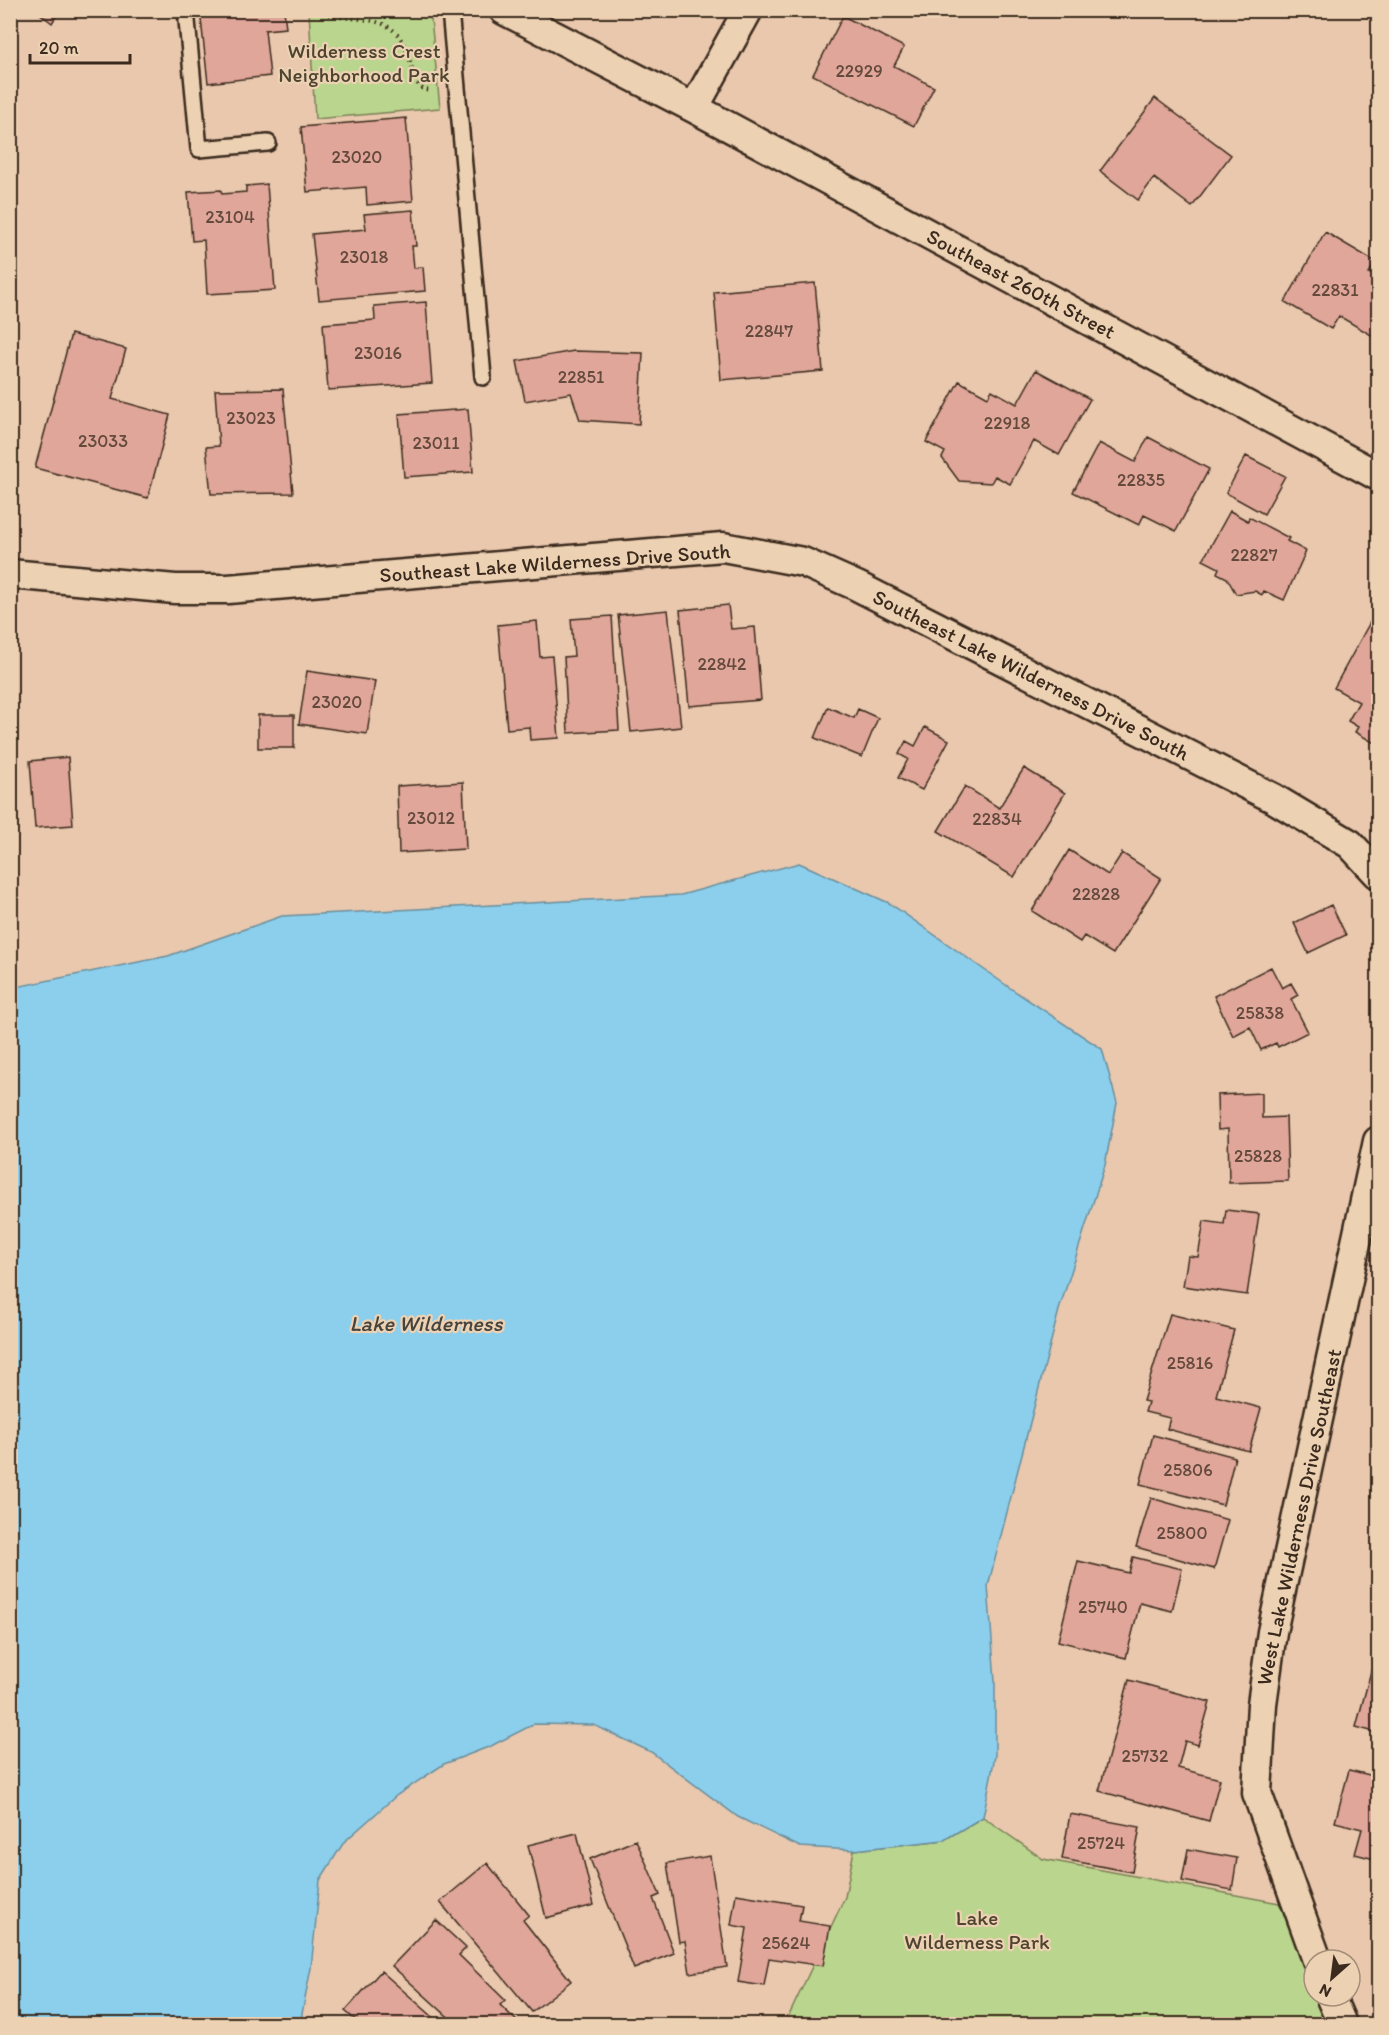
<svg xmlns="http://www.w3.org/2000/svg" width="1389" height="2035" font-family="Itim,sans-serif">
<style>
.green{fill:#bad58d;stroke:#7a8056;stroke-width:1.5}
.water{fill:#8bcfed;stroke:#6b8d9a;stroke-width:1.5}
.building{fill:#dfa699;stroke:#3b2a1e;stroke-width:1.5}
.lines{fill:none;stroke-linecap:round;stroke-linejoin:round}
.lane-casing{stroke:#3b2a1e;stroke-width:20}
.street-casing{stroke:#3b2a1e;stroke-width:33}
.path{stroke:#3b2a1e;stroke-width:4;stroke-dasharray:1.5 4.5;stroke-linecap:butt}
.lane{stroke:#ecd1b3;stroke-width:15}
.street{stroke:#ecd1b3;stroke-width:28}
.labels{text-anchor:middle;stroke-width:4.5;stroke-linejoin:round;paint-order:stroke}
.number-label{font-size:18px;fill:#64493d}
.park-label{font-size:21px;fill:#4e442f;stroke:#ecd1b3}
.street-label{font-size:21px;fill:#3b2a1e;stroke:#ecd1b3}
.water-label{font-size:22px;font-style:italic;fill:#47433d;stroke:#ecd1b3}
</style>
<rect width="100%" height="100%" fill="#e9c8ae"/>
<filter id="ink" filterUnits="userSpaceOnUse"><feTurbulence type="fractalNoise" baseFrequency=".0167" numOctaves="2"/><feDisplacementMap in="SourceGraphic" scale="12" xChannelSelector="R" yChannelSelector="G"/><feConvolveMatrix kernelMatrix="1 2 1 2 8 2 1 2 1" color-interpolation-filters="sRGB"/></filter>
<g filter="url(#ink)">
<path class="green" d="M 309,11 L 416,11 L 431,19 L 440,108 L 315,119 Z
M 983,1817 L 1043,1859 L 1279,1903 L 1314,1974 L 1314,1996 L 1323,1996 L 1331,2024 L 785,2024 L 845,1897 L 854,1850 L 944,1840 Z"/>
<path class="water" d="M 799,863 L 889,903 L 1013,990 L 1102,1049 L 1117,1103 L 1105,1165 L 1059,1310 L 988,1586 L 995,1681 L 995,1756 L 983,1817 L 944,1840 L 854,1850 L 800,1847 L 738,1817 L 651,1752 L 594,1725 L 534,1724 L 491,1746 L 444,1764 L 397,1795 L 344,1842 L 320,1880 L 311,1968 L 300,2024 L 11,2024 L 11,988 L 168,956 L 282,916 L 681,895 Z"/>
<path class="building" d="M 35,10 L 60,10 L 52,23 Z
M 200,10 L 284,10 L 286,28 L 265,30 L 270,76 L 208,83 Z
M 843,16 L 904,47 L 894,66 L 934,87 L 914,126 L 813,75 Z
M 1155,98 L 1231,155 L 1192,207 L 1154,178 L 1138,200 L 1100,171 Z
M 406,118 L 413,201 L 367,205 L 366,187 L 307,192 L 301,127 Z
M 267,184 L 275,290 L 207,294 L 204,240 L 192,241 L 188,192 L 221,190 L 222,194 L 246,192 L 246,186 Z
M 413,210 L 416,246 L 412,246 L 414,268 L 423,267 L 425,291 L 319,300 L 312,234 L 366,229 L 364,214 Z
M 1325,232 L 1376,262 L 1369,273 L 1378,278 L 1378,339 L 1339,316 L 1331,329 L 1285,302 Z
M 815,283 L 823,371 L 721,380 L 714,292 Z
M 426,302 L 432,383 L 328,390 L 323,324 L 375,320 L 374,306 Z
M 71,334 L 126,349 L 112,399 L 170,415 L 148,498 L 35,468 Z
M 574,351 L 643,353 L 639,424 L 580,420 L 571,393 L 525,401 L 517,361 Z
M 1036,370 L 1090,399 L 1059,455 L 1034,441 L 1010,484 L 995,476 L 991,483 L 959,481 L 942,458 L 945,452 L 926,442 L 959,381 L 988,397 L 992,390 L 1017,404 Z
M 283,389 L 293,493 L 211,494 L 206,447 L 219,446 L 215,390 Z
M 468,409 L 473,472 L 404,477 L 399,414 Z
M 1148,437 L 1209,469 L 1176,531 L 1144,515 L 1139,525 L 1073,492 L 1099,443 L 1135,462 Z
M 1246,456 L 1285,476 L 1264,514 L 1226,493 Z
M 1230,511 L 1248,521 L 1249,517 L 1289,538 L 1287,541 L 1306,551 L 1284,600 L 1264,591 L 1262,595 L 1255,591 L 1236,594 L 1227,578 L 1217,573 L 1219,568 L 1203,560 Z
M 728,605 L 731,629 L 755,627 L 761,700 L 689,706 L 680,610 Z
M 668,610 L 681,727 L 631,732 L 618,615 Z
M 1375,613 L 1378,615 L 1378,745 L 1355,732 L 1358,727 L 1348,721 L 1359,702 L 1334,688 Z
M 612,616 L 619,730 L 568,733 L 564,657 L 574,656 L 571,619 Z
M 537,621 L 540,657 L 552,656 L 559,738 L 530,740 L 529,727 L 507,729 L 498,625 Z
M 307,671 L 375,681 L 367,734 L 299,724 Z
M 828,707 L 854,718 L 858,709 L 878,718 L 862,757 L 815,738 Z
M 258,715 L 294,715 L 294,748 L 258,748 Z
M 925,727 L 949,740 L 922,790 L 898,778 L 908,759 L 899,754 L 906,741 L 915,746 Z
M 68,757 L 73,825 L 35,828 L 30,761 Z
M 1024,768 L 1065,793 L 1014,877 L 938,831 L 965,786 L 999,808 Z
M 463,782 L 466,849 L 399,853 L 397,786 Z
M 1069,850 L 1108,875 L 1122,853 L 1161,878 L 1113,954 L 1084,936 L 1080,942 L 1032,911 Z
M 1331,905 L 1346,935 L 1308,953 L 1294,923 Z
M 1271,967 L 1282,988 L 1291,983 L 1298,995 L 1291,999 L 1308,1032 L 1278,1047 L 1276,1043 L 1261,1050 L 1250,1027 L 1233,1036 L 1214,996 Z
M 1262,1093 L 1262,1118 L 1286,1117 L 1288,1181 L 1229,1183 L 1228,1129 L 1218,1130 L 1217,1095 Z
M 1226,1210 L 1259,1214 L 1247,1295 L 1183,1286 L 1188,1256 L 1198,1257 L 1204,1221 L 1224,1224 Z
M 1170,1314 L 1234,1330 L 1216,1396 L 1261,1408 L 1249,1451 L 1167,1429 L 1170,1418 L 1145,1412 L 1148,1402 L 1143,1401 Z
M 1153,1435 L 1235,1457 L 1223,1505 L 1140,1484 Z
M 1151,1498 L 1228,1520 L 1214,1569 L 1136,1547 Z
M 1133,1557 L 1182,1569 L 1172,1611 L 1140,1603 L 1126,1658 L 1058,1641 L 1078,1561 L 1129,1573 Z
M 1378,1645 L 1378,1733 L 1356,1727 Z
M 1129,1680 L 1210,1702 L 1198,1745 L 1185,1741 L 1178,1768 L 1220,1779 L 1209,1821 L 1099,1791 Z
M 1349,1770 L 1378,1777 L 1378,1860 L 1355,1854 L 1362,1829 L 1335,1822 Z
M 1070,1814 L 1140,1827 L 1132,1872 L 1062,1859 Z
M 577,1833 L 594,1905 L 546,1918 L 528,1845 Z
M 636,1840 L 660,1895 L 653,1898 L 674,1953 L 634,1969 L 590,1859 Z
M 1188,1849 L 1237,1858 L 1232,1890 L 1182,1881 Z
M 710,1856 L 727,1967 L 690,1973 L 685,1941 L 679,1942 L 667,1863 Z
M 487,1863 L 529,1915 L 523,1920 L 571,1981 L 532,2012 L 440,1902 Z
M 736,1894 L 802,1905 L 799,1921 L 830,1926 L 823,1966 L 769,1958 L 764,1986 L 738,1982 L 747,1928 L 731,1925 Z
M 436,1920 L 466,1948 L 459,1955 L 505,2000 L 500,2005 L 520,2024 L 456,2024 L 392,1966 Z
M 381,1971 L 441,2024 L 360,2024 L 345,2011 Z"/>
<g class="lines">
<g class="lane-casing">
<path id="lane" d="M 186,10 L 199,149 L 268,143
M 450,10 L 483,377"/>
</g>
<g class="street-casing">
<path id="street" d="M 504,10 L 694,108 L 1378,476
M 694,108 L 748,10
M 10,574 L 175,589 L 228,589 L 723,547 L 803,562 L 857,586 L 1273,798 L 1350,844 L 1378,874
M 1317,1960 L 1257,1793 L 1262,1704 L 1272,1632 L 1378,1141
M 1330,1996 L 1342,2024"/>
</g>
<path class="path" d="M 318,10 C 342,24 378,12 397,34 C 409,48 411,71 419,86 L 424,90 L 432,91"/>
<use href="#lane" class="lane"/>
<use href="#street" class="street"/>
</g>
</g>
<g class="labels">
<g class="number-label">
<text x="859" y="77">22929</text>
<text x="357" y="163">23020</text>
<text x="230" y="223">23104</text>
<text x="364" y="263">23018</text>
<text x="1335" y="296">22831</text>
<text x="769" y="337">22847</text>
<text x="378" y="359">23016</text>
<text x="581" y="383">22851</text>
<text x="251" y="424">23023</text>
<text x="1007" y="429">22918</text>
<text x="103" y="447">23033</text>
<text x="436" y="449">23011</text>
<text x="1141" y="486">22835</text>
<text x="1254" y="561">22827</text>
<text x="722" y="670">22842</text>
<text x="337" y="708">23020</text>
<text x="431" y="824">23012</text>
<text x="997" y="825">22834</text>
<text x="1096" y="900">22828</text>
<text x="1260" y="1019">25838</text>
<text x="1258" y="1162">25828</text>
<text x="1190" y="1369">25816</text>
<text x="1188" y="1476">25806</text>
<text x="1182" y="1539">25800</text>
<text x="1103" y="1613">25740</text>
<text x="1145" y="1762">25732</text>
<text x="1101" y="1849">25724</text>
<text x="786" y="1949">25624</text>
</g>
<g class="park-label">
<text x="364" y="58">Wilderness Crest<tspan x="364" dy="24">Neighborhood Park</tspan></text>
<text x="977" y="1925">Lake<tspan x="977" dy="24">Wilderness Park</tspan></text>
</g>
<g class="street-label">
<text transform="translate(1021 284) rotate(28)" y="7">Southeast 260th Street</text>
<text transform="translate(555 563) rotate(-4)" y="7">Southeast Lake Wilderness Drive South</text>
<text transform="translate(1031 675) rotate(27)" y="7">Southeast Lake Wilderness Drive South</text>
<text transform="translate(1299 1517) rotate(-78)" y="7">West Lake Wilderness Drive Southeast</text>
</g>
<g class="water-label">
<text x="426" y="1331">Lake Wilderness</text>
</g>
</g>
<rect width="1389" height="2035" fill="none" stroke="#ecd1b3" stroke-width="36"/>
<rect x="18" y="18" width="1353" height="1999" fill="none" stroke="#3b2a1e" stroke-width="2" filter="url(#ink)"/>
<g transform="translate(1332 1978) rotate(208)"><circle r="28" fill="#ecd1b3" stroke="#a58e77" stroke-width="1.5"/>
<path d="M0-4.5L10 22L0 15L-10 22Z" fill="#3b2a1e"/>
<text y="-9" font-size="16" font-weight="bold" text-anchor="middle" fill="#3b2a1e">N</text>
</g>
<path d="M30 54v9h100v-9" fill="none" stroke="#3b2a1e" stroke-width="3"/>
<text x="39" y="54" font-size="18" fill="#3b2a1e" stroke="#ecd1b3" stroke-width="4.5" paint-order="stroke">20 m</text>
</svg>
